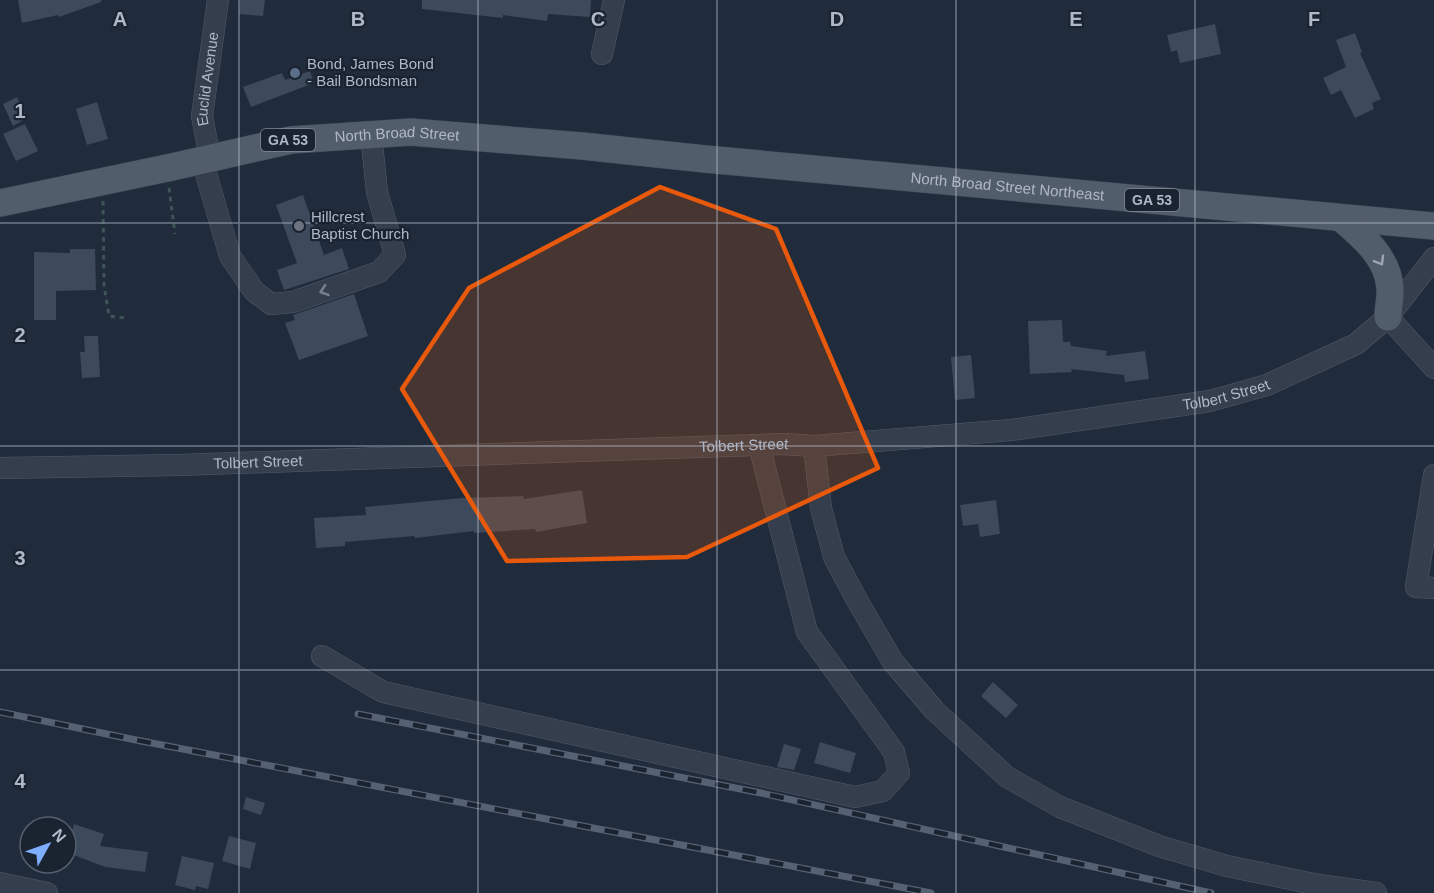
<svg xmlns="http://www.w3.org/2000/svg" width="1434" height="893" font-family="Arial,sans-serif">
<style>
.building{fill:#3c4a5b}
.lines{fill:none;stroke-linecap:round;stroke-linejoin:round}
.minor-casing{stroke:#525b69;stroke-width:22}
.major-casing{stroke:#3d4755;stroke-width:28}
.path{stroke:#3d5557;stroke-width:3;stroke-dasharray:4.5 4.5;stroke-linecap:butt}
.minor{stroke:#343e4c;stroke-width:21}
.major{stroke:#525d6c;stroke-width:27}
.rail-casing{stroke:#566273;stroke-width:7}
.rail{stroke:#1a2330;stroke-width:4.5;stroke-dasharray:14;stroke-linecap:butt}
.oneway{stroke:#9ca6b6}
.oneway2{stroke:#788190}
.marked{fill:#e8590c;fill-opacity:0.2;stroke:#e8590c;stroke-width:4.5;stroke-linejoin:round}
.grid{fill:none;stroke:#afb8c8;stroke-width:1.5;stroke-opacity:0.55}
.service-dot{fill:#5c6f8a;stroke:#1a2330;stroke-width:2}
.worship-dot{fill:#6b7280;stroke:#1a2330;stroke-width:2}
.labels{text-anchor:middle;stroke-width:4.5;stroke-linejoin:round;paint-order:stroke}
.shield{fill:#1a2330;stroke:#828b9a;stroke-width:1.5}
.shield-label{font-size:14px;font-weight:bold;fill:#afb8c8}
.poi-label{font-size:15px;fill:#afb8c8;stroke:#1a2330;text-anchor:start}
.street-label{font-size:15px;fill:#afb8c8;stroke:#1a2330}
.grid-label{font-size:20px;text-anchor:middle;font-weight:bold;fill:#afb8c8;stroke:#1a2330;stroke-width:4.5;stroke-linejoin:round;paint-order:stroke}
</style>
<rect width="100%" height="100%" fill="#202c3c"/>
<path class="building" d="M 18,0 L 101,0 L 101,2 L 59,17 L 58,15 L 22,23 Z
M 240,0 L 265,0 L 263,16 L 239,14 Z
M 422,0 L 591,0 L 590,17 L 548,14 L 547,21 L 503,15 L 503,18 L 422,9 Z
M 1215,24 L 1221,54 L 1180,63 L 1177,50 L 1171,52 L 1167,35 Z
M 1355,33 L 1362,52 L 1360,53 L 1381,99 L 1372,103 L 1374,109 L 1355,118 L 1341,90 L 1331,95 L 1323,78 L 1346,67 L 1336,40 Z
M 310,71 L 314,83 L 251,107 L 243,87 L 282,73 L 285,80 Z
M 17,97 L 27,118 L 13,126 L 3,104 Z
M 97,102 L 108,139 L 87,145 L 76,109 Z
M 25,124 L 38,151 L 16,161 L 3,134 Z
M 303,195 L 324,255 L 342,248 L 349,269 L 284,290 L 277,270 L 297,263 L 276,205 Z
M 70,249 L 95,249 L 96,290 L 56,291 L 56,320 L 34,320 L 34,252 L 70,253 Z
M 354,294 L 368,336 L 299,360 L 285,323 L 295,320 L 293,315 Z
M 1062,320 L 1063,342 L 1070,342 L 1071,346 L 1107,351 L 1106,356 L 1145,351 L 1149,379 L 1125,382 L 1124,375 L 1071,369 L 1072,372 L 1030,374 L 1028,321 Z
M 84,336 L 98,336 L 100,377 L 82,378 L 80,352 L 85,352 Z
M 971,355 L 975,398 L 955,400 L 951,357 Z
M 582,490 L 587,523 L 536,532 L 535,529 L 474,533 L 474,531 L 415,538 L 414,536 L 345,542 L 345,546 L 316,548 L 314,518 L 366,515 L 365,507 L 462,498 L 523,496 L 524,499 Z
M 996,500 L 1000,534 L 980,537 L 978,524 L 963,526 L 960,505 Z
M 993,682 L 1018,705 L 1006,718 L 981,696 Z
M 820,742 L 856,753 L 850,773 L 814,763 Z
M 784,744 L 801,749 L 794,770 L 777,767 Z
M 246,797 L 265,803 L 261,815 L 243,809 Z
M 74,824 L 104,834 L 100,846 L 148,852 L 145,872 L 105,867 L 66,852 Z
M 229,836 L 256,843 L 250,869 L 222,861 Z
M 182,856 L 214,863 L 208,889 L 196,886 L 195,890 L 175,885 Z"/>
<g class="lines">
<g class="minor-casing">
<g id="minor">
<path d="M 602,54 L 614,0"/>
<path id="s1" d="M 210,158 L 202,116 L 218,0"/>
<path d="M 202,160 L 230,256 L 254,291 L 271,304 L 293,302 L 379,272 L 395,255 L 377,192 L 371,134"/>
<path d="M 1388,317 L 1434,368"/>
<path d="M 814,446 L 821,508 L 834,557 L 858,602 L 893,662 L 935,711 L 1007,777 L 1060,807 L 1159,846 L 1227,866 L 1319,885 L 1376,893"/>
<path id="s2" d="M 0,468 L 179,465 L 784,444 L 814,446 L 1011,430 L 1210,401 L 1267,385 L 1356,344 L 1388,317 L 1434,258"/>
<path d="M 1434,475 L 1416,587 L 1434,588"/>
<path d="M 322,656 L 383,692 L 855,797 L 883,791 L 899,773 L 894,752 L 807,632 L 759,445"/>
<path d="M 0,883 L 47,893"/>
</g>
</g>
<g class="major-casing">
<g id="major">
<path id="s3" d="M 0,203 L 172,167 L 291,140 L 411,132 L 582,146 L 705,159 L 1434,226"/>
<path d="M 1341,218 C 1362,236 1388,257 1390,288 C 1391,297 1388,307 1388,317"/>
</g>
</g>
<path class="path" d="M 169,188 L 175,234
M 103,201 L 104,285 L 109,316 L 126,318"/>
<use href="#minor" class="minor"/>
<use href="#major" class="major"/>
<g class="rail-casing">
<path id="rail" d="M 0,712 L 136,740 L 931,893
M 358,714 L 761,793 L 1211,893"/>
</g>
<use href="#rail" class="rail"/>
</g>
<defs><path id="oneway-chevron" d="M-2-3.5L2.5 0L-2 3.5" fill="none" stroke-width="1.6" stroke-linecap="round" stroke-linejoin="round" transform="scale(1.5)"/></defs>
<use class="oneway" href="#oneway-chevron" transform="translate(1380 261) rotate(60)"/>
<use class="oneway2" href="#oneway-chevron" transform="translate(324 291) rotate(161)"/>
<path class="marked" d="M 660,187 L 776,229 L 878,468 L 687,557 L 507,561 L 402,389 L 469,288 Z"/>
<path class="grid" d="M 239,0 L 239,893M 478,0 L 478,893M 717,0 L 717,893M 956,0 L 956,893M 1195,0 L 1195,893M 0,223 L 1434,223M 0,446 L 1434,446M 0,670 L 1434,670"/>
<circle class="service-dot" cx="295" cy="73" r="6"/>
<circle class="worship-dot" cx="299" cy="226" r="6"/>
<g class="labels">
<g class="shield">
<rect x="261" y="129" width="54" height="22" rx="4.5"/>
<rect x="1125" y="189" width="54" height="22" rx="4.5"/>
</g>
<g class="shield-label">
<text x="288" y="145">GA 53</text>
<text x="1152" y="205">GA 53</text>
</g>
<g class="poi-label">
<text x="307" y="69">Bond, James Bond<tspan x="307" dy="17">- Bail Bondsman</tspan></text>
<text x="311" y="222">Hillcrest<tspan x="311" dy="17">Baptist Church</tspan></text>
</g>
<g class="street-label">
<text dy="5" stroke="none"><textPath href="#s1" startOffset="80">Euclid Avenue</textPath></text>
<text dy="5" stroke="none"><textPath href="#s3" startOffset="404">North Broad Street</textPath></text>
<text dy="5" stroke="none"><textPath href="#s3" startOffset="1017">North Broad Street Northeast</textPath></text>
<text dy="5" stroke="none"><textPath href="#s2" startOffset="1230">Tolbert Street</textPath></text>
<text dy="5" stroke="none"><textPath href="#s2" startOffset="744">Tolbert Street</textPath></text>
<text dy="5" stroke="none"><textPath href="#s2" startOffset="258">Tolbert Street</textPath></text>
</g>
</g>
<g class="grid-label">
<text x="120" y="26">A</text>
<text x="358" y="26">B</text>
<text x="598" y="26">C</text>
<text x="837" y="26">D</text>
<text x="1076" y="26">E</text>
<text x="1314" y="26">F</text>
<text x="20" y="118">1</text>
<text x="20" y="342">2</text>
<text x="20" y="565">3</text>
<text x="20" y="788">4</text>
</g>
<g transform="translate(48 845) rotate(50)"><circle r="28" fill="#1a2330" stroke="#565f6d" stroke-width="1.5"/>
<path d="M0-4.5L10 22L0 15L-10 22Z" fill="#7daeff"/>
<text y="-9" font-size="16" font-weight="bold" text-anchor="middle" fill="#afb8c8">N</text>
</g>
</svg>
